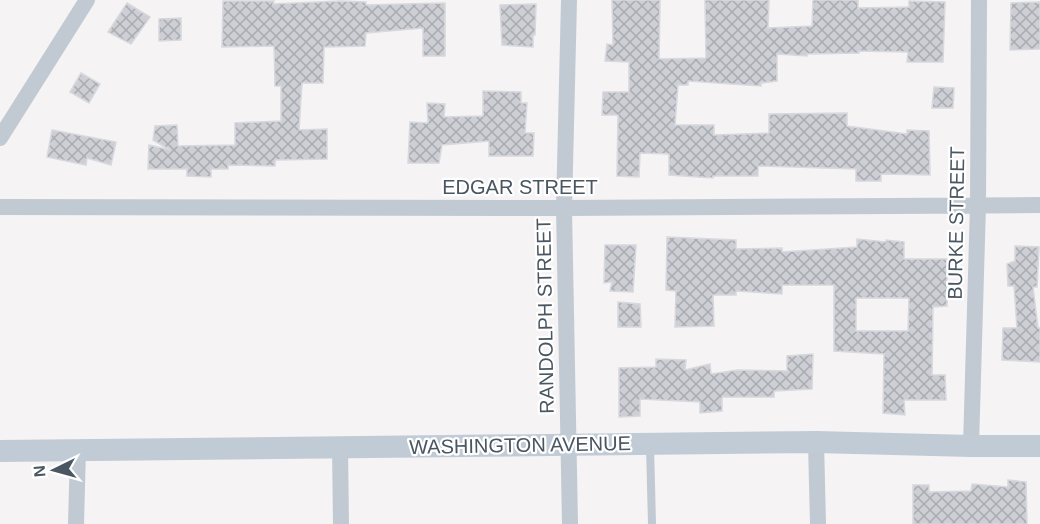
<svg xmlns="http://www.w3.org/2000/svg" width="1040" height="524" font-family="Helvetica,sans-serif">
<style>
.building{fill:url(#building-cross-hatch);stroke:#d7d9de;stroke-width:1.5;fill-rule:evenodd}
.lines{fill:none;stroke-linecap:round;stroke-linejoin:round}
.lane{stroke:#c1cad2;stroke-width:8}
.street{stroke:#c1cad2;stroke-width:16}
.secondary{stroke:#c1cbd6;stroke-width:22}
.labels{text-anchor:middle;stroke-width:4.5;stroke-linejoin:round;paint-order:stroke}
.street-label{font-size:20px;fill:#4a5661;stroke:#fff}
</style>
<defs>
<pattern id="building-cross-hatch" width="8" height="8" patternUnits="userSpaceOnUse" patternTransform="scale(1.5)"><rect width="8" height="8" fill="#cdcfd5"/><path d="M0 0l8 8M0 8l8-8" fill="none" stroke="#a8abb0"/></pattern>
</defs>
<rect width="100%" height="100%" fill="#f5f3f3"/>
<path class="building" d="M 612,0 L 660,0 L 659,59 L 706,58 L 705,0 L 769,0 L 768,28 L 812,26 L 813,0 L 858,0 L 858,8 L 909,7 L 909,1 L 945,2 L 943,62 L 907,62 L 908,52 L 859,51 L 859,53 L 807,54 L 807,56 L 777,54 L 777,81 L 761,83 L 761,86 L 688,81 L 688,85 L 678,85 L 675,125 L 714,125 L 714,135 L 769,133 L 769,114 L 847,113 L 847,126 L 907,134 L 907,130 L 929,131 L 930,175 L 881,174 L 881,181 L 856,181 L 856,169 L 758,166 L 758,176 L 713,176 L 713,178 L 669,175 L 669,154 L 640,153 L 639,177 L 617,176 L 618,115 L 602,115 L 603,92 L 629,92 L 629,62 L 605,61 L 607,44 L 613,45 Z
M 223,1 L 274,1 L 273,4 L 340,1 L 366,2 L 366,5 L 445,3 L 445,56 L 423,56 L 423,28 L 366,33 L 365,46 L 324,47 L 323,83 L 302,83 L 299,130 L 327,129 L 327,159 L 275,160 L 275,166 L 228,165 L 228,169 L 211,169 L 211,177 L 187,176 L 187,169 L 148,169 L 149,145 L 170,150 L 153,140 L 155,126 L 177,125 L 178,146 L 235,145 L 235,123 L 281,121 L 281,86 L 275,86 L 274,46 L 222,47 Z
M 1040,2 L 1040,49 L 1010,50 L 1011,3 Z
M 127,3 L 150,17 L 131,44 L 108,32 Z
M 536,4 L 535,35 L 533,35 L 533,47 L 502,45 L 500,5 Z
M 181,18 L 181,40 L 159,41 L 159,19 Z
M 81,73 L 100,84 L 89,103 L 70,92 Z
M 934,87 L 954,88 L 953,108 L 932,108 Z
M 483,91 L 521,92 L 521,103 L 527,103 L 525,133 L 534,133 L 533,156 L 489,156 L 489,141 L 442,145 L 439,163 L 408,163 L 410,122 L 428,123 L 427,103 L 445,104 L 444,117 L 483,116 Z
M 52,130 L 116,142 L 111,165 L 87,158 L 86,165 L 47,157 Z
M 667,237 L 736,240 L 736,249 L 782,248 L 782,252 L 857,247 L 857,239 L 886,242 L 886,240 L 904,242 L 904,259 L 947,259 L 947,306 L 933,307 L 932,375 L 945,375 L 946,400 L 904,400 L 905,415 L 883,413 L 884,354 L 834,351 L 834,285 L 782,285 L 782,294 L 736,291 L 736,295 L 713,295 L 714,326 L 675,327 L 676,291 L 666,290 ZM 856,298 L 909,298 L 908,331 L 856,331 Z
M 605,245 L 636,245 L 633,292 L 610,291 L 612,282 L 604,283 Z
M 1015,246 L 1039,247 L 1037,287 L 1033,287 L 1038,328 L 1040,328 L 1040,362 L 1002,360 L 1003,328 L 1017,328 L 1014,286 L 1008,286 L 1007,264 L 1015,261 Z
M 618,302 L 640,304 L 641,327 L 618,327 Z
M 813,354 L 812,389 L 774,391 L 774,397 L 722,397 L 722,411 L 700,413 L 700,402 L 640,399 L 640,416 L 619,417 L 619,368 L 656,367 L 656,359 L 686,360 L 685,370 L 710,364 L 711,374 L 738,370 L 787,371 L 787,356 Z
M 1008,480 L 1026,482 L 1027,524 L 913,524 L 913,485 L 929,485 L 929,492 L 971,491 L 972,484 L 1008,487 Z"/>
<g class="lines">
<path class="lane" d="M 650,446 L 652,524"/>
<path class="street" d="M 569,0 L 564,208 L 570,524
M 0,138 L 87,0
M 0,207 L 564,208 L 1040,205
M 816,442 L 818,524
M 971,446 L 978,205 L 979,0
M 340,447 L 341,524
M 76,524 L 78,450"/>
<path class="secondary" d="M 0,451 L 816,442 L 971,446 L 1040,446"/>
</g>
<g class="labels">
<g class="street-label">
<text x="520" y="194">EDGAR STREET</text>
<text transform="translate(956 223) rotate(-89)" y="7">BURKE STREET</text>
<text transform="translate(545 316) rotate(-91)" y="7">RANDOLPH STREET</text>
<text transform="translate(520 445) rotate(-1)" y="7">WASHINGTON AVENUE</text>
</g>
</g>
<g transform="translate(54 470) rotate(265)" stroke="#ffffff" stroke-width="4.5" paint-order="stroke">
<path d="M0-4.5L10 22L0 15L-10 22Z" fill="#4a5661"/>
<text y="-9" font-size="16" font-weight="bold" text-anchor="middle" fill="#4a5661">N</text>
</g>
</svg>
